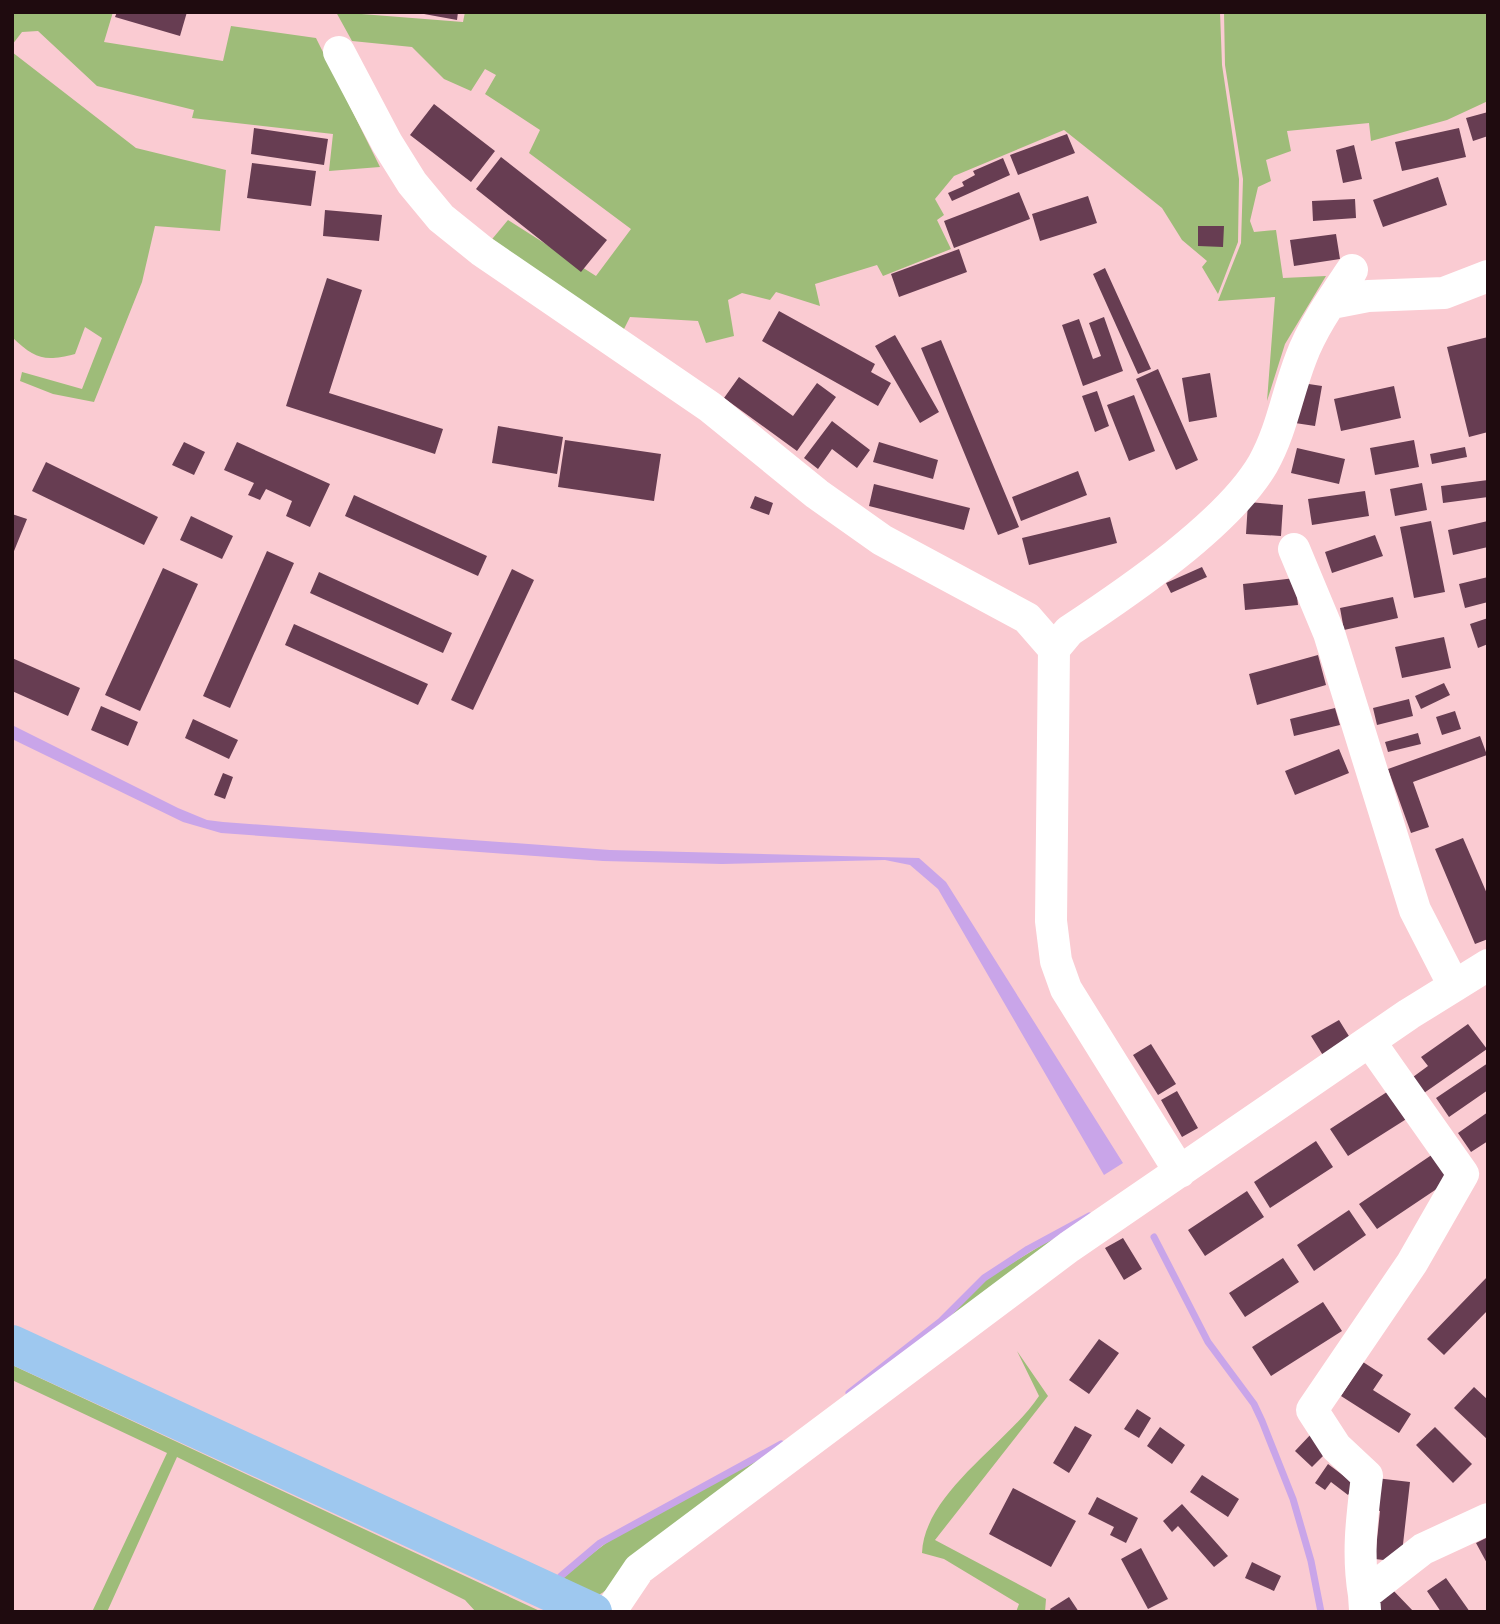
<svg xmlns="http://www.w3.org/2000/svg" width="1500" height="1624" font-family="Manrope,sans-serif">
<style>
.green{fill:#9ebc79}
.water{fill:#c9a5e9}
.lines{fill:none;stroke-linecap:round;stroke-linejoin:round}
.stream{stroke:#c9a5e9;stroke-width:7}
.building{fill:#673d52}
.minor{stroke:#fff;stroke-width:32}
.major{stroke:#9ec8ef;stroke-width:38}
</style>
<rect width="100%" height="100%" fill="#facbd2"/>
<path class="green" d="M 12,12 L 113,12 L 104,42 L 223,61 L 231,26 L 316,38 L 380,167 L 329,171 L 333,134 L 192,118 L 194,110 L 97,86 L 38,31 L 22,32 L 12,45 Z
M 336,12 L 463,22 L 465,12 L 1220,12 L 1222,65 L 1239,179 L 1238,242 L 1218,294 L 1202,267 L 1207,261 L 1182,240 L 1162,208 L 1064,130 L 954,176 L 935,199 L 944,215 L 937,220 L 951,249 L 883,276 L 877,265 L 815,284 L 820,306 L 776,292 L 770,300 L 742,293 L 728,300 L 734,336 L 706,343 L 698,321 L 630,317 L 621,335 L 488,244 L 508,220 L 596,276 L 631,229 L 529,153 L 540,130 L 485,94 L 496,75 L 485,69 L 471,91 L 444,79 L 412,47 L 352,41 Z
M 1224,12 L 1488,12 L 1488,101 L 1447,120 L 1371,141 L 1369,123 L 1287,131 L 1291,151 L 1266,160 L 1271,181 L 1258,187 L 1250,221 L 1254,232 L 1276,230 L 1283,278 L 1326,276 L 1285,344 L 1267,401 L 1275,297 L 1218,301 L 1241,243 L 1243,179 L 1225,65 Z
M 12,52 L 136,148 L 226,170 L 220,231 L 155,226 L 142,282 L 94,402 L 53,394 L 20,381 L 22,372 L 82,389 L 102,338 L 85,327 L 75,354 C 44,362 35,359 12,337 Z
M 1078,1223 L 703,1519 L 602,1593 L 597,1596 L 562,1577 L 614,1537 L 785,1444 L 942,1322 L 986,1279 Z
M 1017,1351 L 1048,1396 L 935,1540 L 1046,1599 L 1045,1612 L 1016,1612 L 1019,1604 L 944,1559 L 922,1553 C 924,1493 1009,1442 1039,1396 Z
M 12,1365 L 542,1612 L 476,1612 L 465,1600 L 177,1457 L 107,1612 L 92,1612 L 167,1453 L 12,1380 Z"/>
<path class="water" d="M 12,725 L 178,808 L 207,820 L 223,822 L 610,850 L 919,858 L 946,882 L 1123,1163 L 1104,1175 L 938,889 L 910,865 L 885,860 L 722,864 L 603,861 L 221,833 L 183,822 L 12,739 Z"/>
<g class="lines">
<path class="stream" d="M 1154,1237 L 1208,1342 L 1254,1404 L 1262,1421 L 1293,1499 L 1311,1561 L 1321,1612
M 849,1393 L 941,1321 L 984,1278 L 1028,1249 L 1089,1216
M 561,1576 L 600,1543 L 781,1444"/>
</g>
<path class="building" d="M 117,12 L 187,12 L 180,36 L 115,17 Z
M 413,12 L 458,12 L 457,20 Z
M 434,104 L 495,151 L 471,182 L 410,135 Z
M 1488,112 L 1488,136 L 1473,141 L 1466,118 Z
M 254,128 L 328,139 L 324,165 L 251,154 Z
M 1459,128 L 1466,157 L 1402,171 L 1395,142 Z
M 1067,134 L 1075,153 L 1018,175 L 1010,155 Z
M 1354,145 L 1362,179 L 1343,183 L 1336,150 Z
M 501,157 L 607,240 L 581,272 L 476,189 Z
M 1003,158 L 1010,175 L 952,201 L 948,193 L 964,186 L 962,182 L 975,175 L 973,171 Z
M 252,163 L 316,171 L 311,206 L 247,198 Z
M 1438,177 L 1447,205 L 1383,227 L 1373,200 Z
M 1019,192 L 1030,219 L 954,248 L 944,221 Z
M 1088,196 L 1097,223 L 1040,241 L 1032,214 Z
M 1355,199 L 1356,218 L 1313,221 L 1312,201 Z
M 325,210 L 382,215 L 379,241 L 323,236 Z
M 1198,226 L 1224,226 L 1223,247 L 1198,246 Z
M 1336,234 L 1340,259 L 1294,266 L 1290,240 Z
M 959,249 L 967,272 L 899,297 L 891,274 Z
M 1105,268 L 1151,369 L 1138,374 L 1093,274 Z
M 327,278 L 362,290 L 329,393 L 443,429 L 435,454 L 286,406 Z
M 779,311 L 875,364 L 871,372 L 891,383 L 878,406 L 762,341 Z
M 1104,317 L 1123,371 L 1083,386 L 1062,325 L 1079,319 L 1093,359 L 1101,356 L 1089,323 Z
M 895,335 L 939,412 L 920,423 L 875,346 Z
M 1488,337 L 1488,432 L 1469,437 L 1447,347 Z
M 941,340 L 1019,527 L 998,535 L 921,348 Z
M 1158,369 L 1198,460 L 1176,470 L 1136,379 Z
M 1210,373 L 1217,417 L 1189,422 L 1182,378 Z
M 739,377 L 793,416 L 817,383 L 836,397 L 797,451 L 724,398 Z
M 1302,383 L 1322,386 L 1315,426 L 1295,423 Z
M 1394,386 L 1401,418 L 1341,431 L 1334,399 Z
M 1097,391 L 1109,426 L 1095,432 L 1082,396 Z
M 1134,395 L 1155,451 L 1129,461 L 1107,405 Z
M 832,421 L 870,450 L 857,468 L 832,449 L 818,469 L 804,458 Z
M 498,426 L 563,437 L 557,474 L 492,463 Z
M 565,440 L 661,454 L 654,501 L 558,487 Z
M 1414,440 L 1419,467 L 1375,475 L 1370,448 Z
M 184,442 L 205,452 L 194,475 L 172,465 Z
M 237,442 L 330,484 L 310,527 L 286,516 L 292,501 L 266,489 L 260,500 L 248,495 L 254,483 L 224,470 Z
M 879,442 L 938,460 L 933,479 L 873,462 Z
M 1465,447 L 1467,457 L 1432,464 L 1430,454 Z
M 1297,448 L 1345,459 L 1339,484 L 1291,473 Z
M 46,462 L 158,517 L 144,545 L 32,491 Z
M 1078,471 L 1087,495 L 1021,521 L 1012,497 Z
M 1488,480 L 1488,497 L 1443,503 L 1441,486 Z
M 1422,483 L 1427,510 L 1395,516 L 1390,489 Z
M 874,484 L 970,508 L 964,530 L 869,506 Z
M 1365,491 L 1369,516 L 1312,525 L 1308,499 Z
M 354,495 L 487,556 L 478,576 L 345,516 Z
M 755,496 L 773,503 L 769,515 L 750,508 Z
M 1248,502 L 1283,505 L 1281,536 L 1246,534 Z
M 12,514 L 27,519 L 12,556 Z
M 191,516 L 233,536 L 222,559 L 180,540 Z
M 1110,517 L 1117,543 L 1029,565 L 1022,538 Z
M 1431,521 L 1445,592 L 1414,598 L 1400,527 Z
M 1488,521 L 1488,547 L 1453,555 L 1448,530 Z
M 1375,535 L 1383,556 L 1332,573 L 1325,552 Z
M 267,551 L 294,563 L 230,708 L 203,696 Z
M 1202,567 L 1207,577 L 1171,593 L 1166,583 Z
M 163,568 L 198,584 L 140,711 L 105,695 Z
M 512,569 L 534,580 L 473,710 L 451,700 Z
M 319,572 L 452,633 L 443,653 L 310,593 Z
M 1488,577 L 1488,602 L 1465,608 L 1459,584 Z
M 1295,578 L 1298,605 L 1245,610 L 1243,584 Z
M 1393,597 L 1398,618 L 1344,630 L 1340,608 Z
M 1488,618 L 1488,644 L 1478,648 L 1470,624 Z
M 294,624 L 428,684 L 418,705 L 285,645 Z
M 1444,637 L 1451,668 L 1402,678 L 1395,647 Z
M 1318,655 L 1326,685 L 1257,705 L 1249,674 Z
M 12,658 L 80,688 L 68,716 L 12,691 Z
M 1444,683 L 1450,695 L 1421,709 L 1415,696 Z
M 1409,699 L 1413,716 L 1377,725 L 1373,708 Z
M 101,706 L 138,722 L 128,746 L 91,730 Z
M 1335,708 L 1340,725 L 1294,736 L 1290,719 Z
M 1455,711 L 1461,729 L 1442,735 L 1436,717 Z
M 193,719 L 238,740 L 229,759 L 185,738 Z
M 1418,733 L 1421,744 L 1388,752 L 1385,742 Z
M 1480,736 L 1487,755 L 1413,782 L 1429,827 L 1411,833 L 1388,769 Z
M 1339,749 L 1349,773 L 1295,795 L 1285,771 Z
M 223,773 L 233,777 L 225,799 L 214,795 Z
M 1463,838 L 1488,896 L 1488,939 L 1475,944 L 1435,849 Z
M 1339,1020 L 1352,1041 L 1324,1057 L 1311,1036 Z
M 1468,1024 L 1487,1049 L 1424,1093 L 1413,1077 L 1428,1066 L 1421,1057 Z
M 1151,1044 L 1176,1084 L 1158,1095 L 1133,1055 Z
M 1488,1063 L 1488,1090 L 1449,1117 L 1436,1098 Z
M 1390,1090 L 1408,1118 L 1348,1156 L 1330,1129 Z
M 1177,1091 L 1198,1128 L 1182,1137 L 1161,1100 Z
M 1488,1112 L 1488,1141 L 1471,1152 L 1458,1133 Z
M 1316,1141 L 1333,1167 L 1270,1208 L 1254,1182 Z
M 1436,1152 L 1453,1178 L 1377,1229 L 1359,1204 Z
M 1247,1191 L 1264,1217 L 1205,1256 L 1188,1230 Z
M 1349,1210 L 1366,1235 L 1314,1271 L 1297,1245 Z
M 1123,1238 L 1142,1269 L 1124,1280 L 1105,1248 Z
M 1283,1258 L 1299,1282 L 1245,1317 L 1229,1293 Z
M 1488,1276 L 1488,1310 L 1444,1355 L 1427,1339 Z
M 1323,1302 L 1342,1331 L 1271,1376 L 1252,1347 Z
M 1099,1339 L 1119,1353 L 1089,1394 L 1069,1380 Z
M 1363,1362 L 1383,1375 L 1373,1390 L 1411,1414 L 1399,1433 L 1341,1396 Z
M 1474,1387 L 1488,1400 L 1488,1440 L 1454,1408 Z
M 1137,1409 L 1151,1418 L 1139,1438 L 1124,1429 Z
M 1075,1426 L 1092,1435 L 1069,1473 L 1053,1463 Z
M 1160,1427 L 1185,1445 L 1172,1464 L 1147,1446 Z
M 1435,1427 L 1472,1464 L 1453,1483 L 1416,1445 Z
M 1312,1433 L 1329,1450 L 1312,1467 L 1295,1451 Z
M 1328,1464 L 1356,1485 L 1348,1495 L 1331,1482 L 1325,1490 L 1315,1483 Z
M 1202,1475 L 1239,1499 L 1228,1517 L 1190,1492 Z
M 1376,1478 L 1410,1482 L 1401,1562 L 1375,1559 L 1380,1511 L 1372,1510 Z
M 1013,1488 L 1076,1521 L 1051,1567 L 989,1534 Z
M 1097,1497 L 1138,1518 L 1126,1543 L 1110,1535 L 1114,1527 L 1088,1514 Z
M 1182,1504 L 1228,1556 L 1214,1567 L 1178,1526 L 1172,1532 L 1163,1521 Z
M 1488,1537 L 1488,1565 L 1476,1543 Z
M 1141,1548 L 1168,1599 L 1148,1609 L 1121,1559 Z
M 1252,1562 L 1281,1576 L 1274,1591 L 1245,1578 Z
M 1446,1578 L 1470,1612 L 1441,1612 L 1427,1591 Z
M 1389,1586 L 1414,1612 L 1379,1612 L 1370,1603 Z
M 1069,1597 L 1079,1612 L 1052,1612 L 1050,1609 Z"/>
<g class="lines">
<path class="minor" d="M 339,52 L 387,143 L 412,183 L 441,218 L 482,251 L 710,407 L 817,494 L 882,540 L 1027,618 L 1054,649 L 1051,921 L 1056,961 L 1066,989 L 1180,1172
M 1332,303 L 1368,296 L 1444,293 L 1488,276
M 1294,549 L 1329,633 L 1415,910 L 1454,986
M 1054,649 L 1069,631 C 1128,592 1228,524 1263,464 C 1282,430 1287,394 1301,358 C 1312,328 1334,297 1352,270
M 1364,1595 C 1357,1554 1362,1517 1367,1476 L 1336,1447 L 1312,1410 L 1412,1263 L 1463,1174 L 1370,1042
M 1365,1610 L 1364,1595 L 1423,1549 L 1488,1519
M 610,1612 L 639,1569 L 1069,1247 L 1409,1014 L 1488,965"/>
<path class="major" d="M 12,1344 L 593,1612"/>
</g>
<rect width="1500" height="1624" fill="none" stroke="#1f0b0f" stroke-width="28"/>
</svg>
